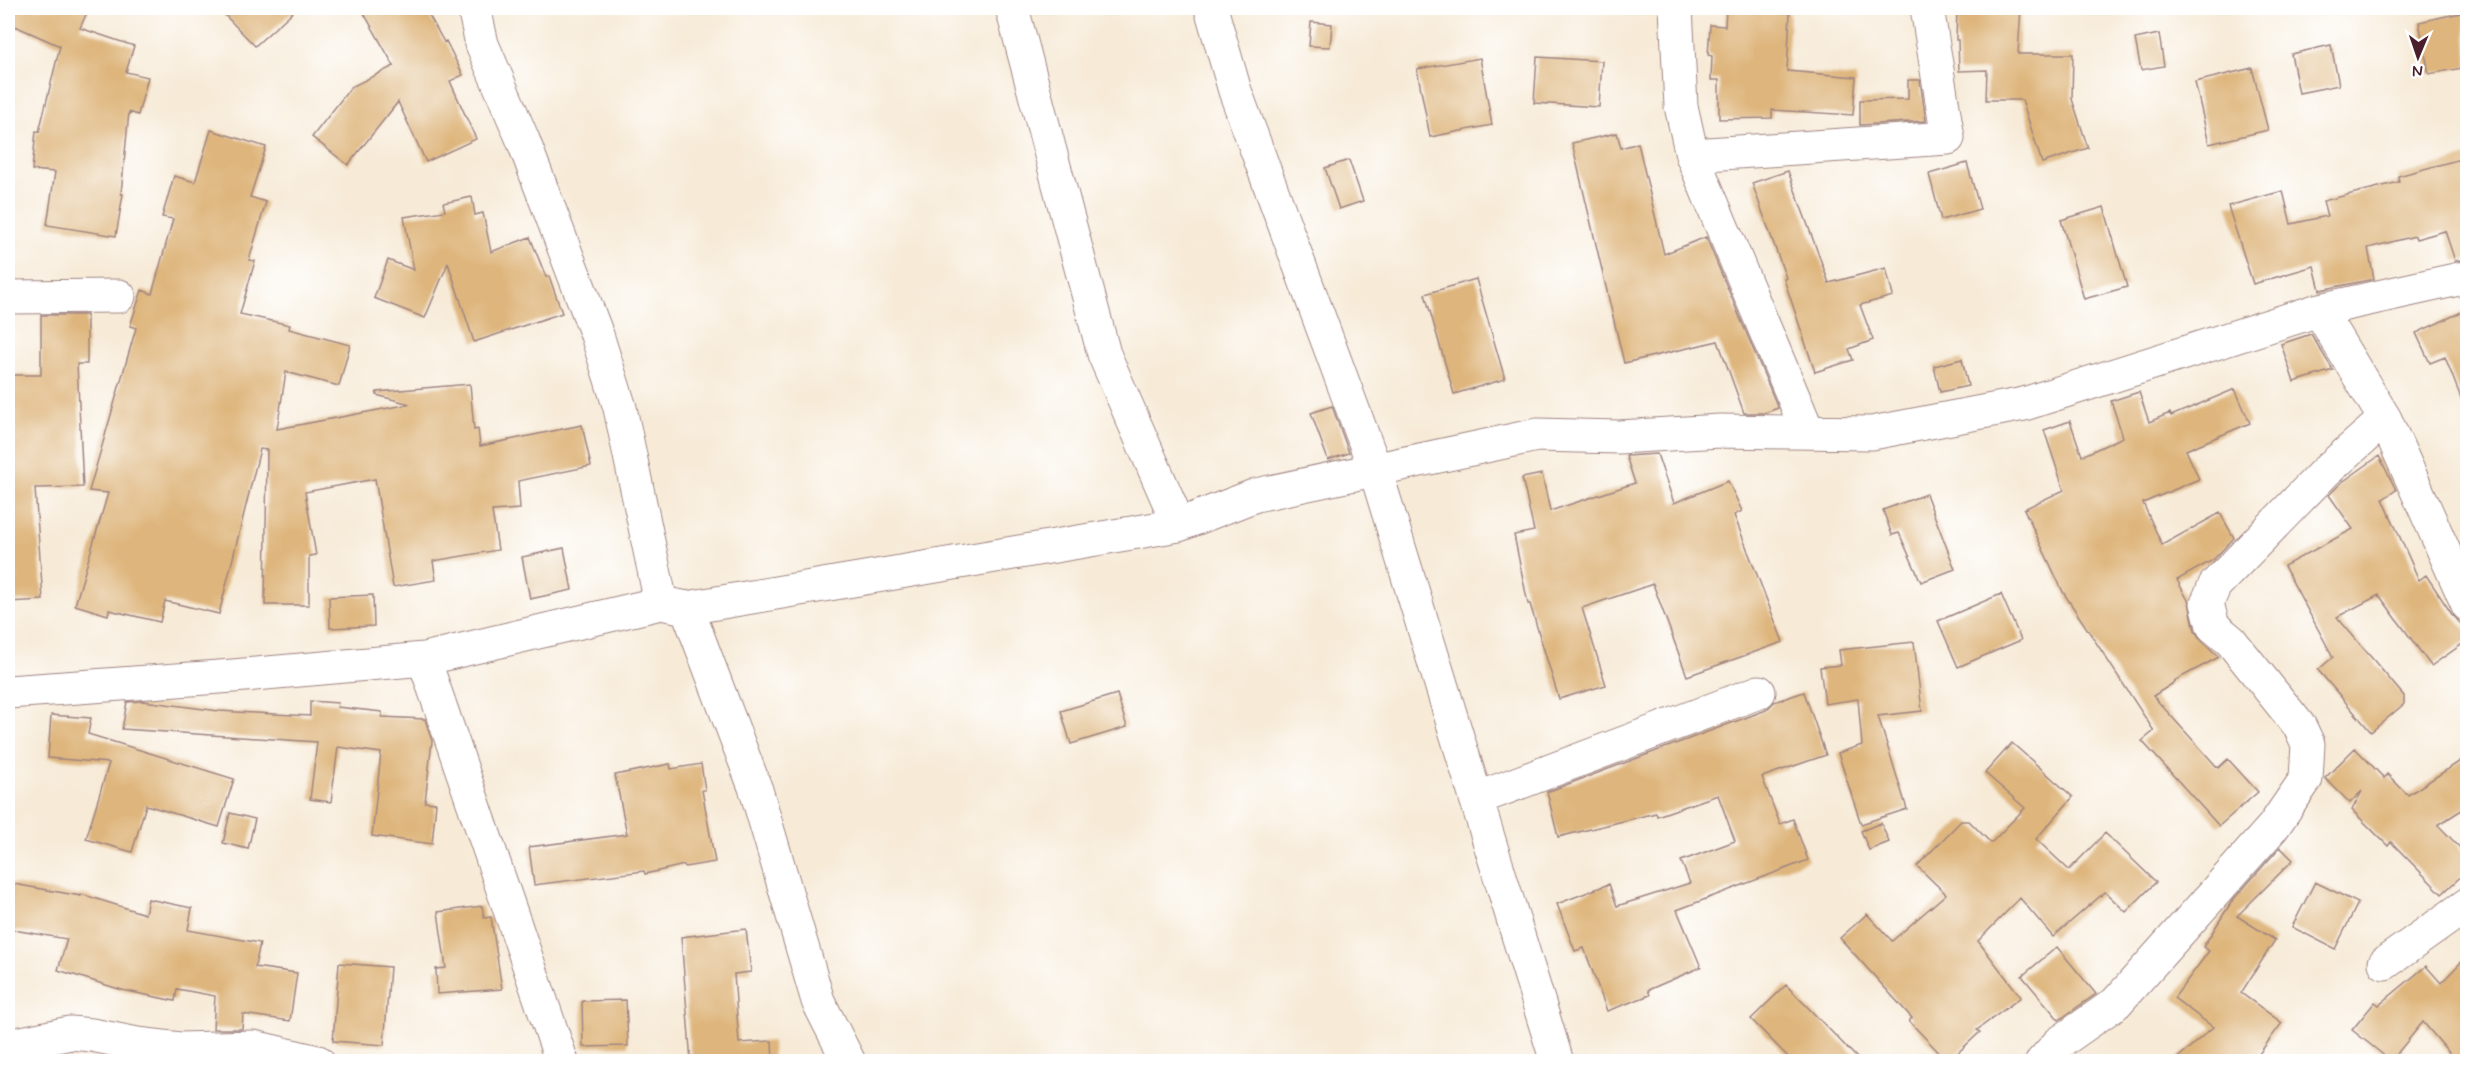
<svg xmlns="http://www.w3.org/2000/svg" width="2475" height="1069" font-family="Mynerve,sans-serif">
<style>
.building{fill:#deb57c}
.lines{fill:none;stroke-linecap:round;stroke-linejoin:round}
.minor-casing{stroke:#a08582;stroke-width:35}
.minor{stroke:#fff;stroke-width:33}
</style>
<rect width="100%" height="100%" fill="#fff"/>
<filter id="ink" filterUnits="userSpaceOnUse"><feTurbulence type="fractalNoise" baseFrequency=".0167" numOctaves="2"/><feDisplacementMap in="SourceGraphic" scale="12" xChannelSelector="R" yChannelSelector="G"/><feConvolveMatrix kernelMatrix="1 2 1 2 8 2 1 2 1" color-interpolation-filters="sRGB"/></filter>
<filter id="wash" filterUnits="userSpaceOnUse"><feTurbulence type="fractalNoise" baseFrequency=".008" numOctaves="4" result="noise"/><feDisplacementMap in="SourceGraphic" scale="24" xChannelSelector="R" yChannelSelector="G"/><feGaussianBlur stdDeviation="1.35" result="paint"/><feColorMatrix in="noise" values="0 0 0 0 0 0 0 0 0 0 0 0 0 0 0 0 0 1.4 0 .05"/><feComposite in="paint" operator="in"/></filter>
<g filter="url(#wash)">
<rect width="100%" height="100%" fill="#f7ebd8"/>
<g id="blocks">
<path class="building" d="M 8,8 L 89,8 L 80,28 L 134,46 L 126,72 L 148,77 L 138,115 L 129,112 L 121,194 L 123,194 L 116,236 L 47,225 L 55,172 L 32,170 L 36,131 L 39,132 L 60,46 L 8,23 Z
M 218,8 L 297,8 L 255,46 Z
M 361,8 L 425,8 L 444,42 L 446,41 L 463,75 L 450,81 L 476,139 L 426,162 L 398,102 L 348,165 L 312,137 L 351,87 L 394,66 Z
M 1957,8 L 2021,8 L 2018,54 L 2073,54 L 2072,99 L 2088,148 L 2042,163 L 2022,100 L 1986,100 L 1987,70 L 1959,71 L 1958,40 L 1956,40 Z
M 1726,9 L 1790,13 L 1787,71 L 1856,77 L 1853,115 L 1772,110 L 1772,118 L 1719,119 L 1719,80 L 1711,80 L 1712,56 L 1708,55 L 1710,25 L 1725,26 Z
M 2465,12 L 2468,67 L 2429,74 L 2419,22 Z
M 1311,22 L 1332,24 L 1330,47 L 1309,46 Z
M 2159,34 L 2164,66 L 2141,70 L 2135,39 Z
M 2331,45 L 2339,85 L 2299,93 L 2291,54 Z
M 1537,57 L 1602,61 L 1599,107 L 1534,103 Z
M 1480,58 L 1492,125 L 1430,137 L 1417,69 Z
M 2252,68 L 2268,130 L 2209,144 L 2195,82 Z
M 1908,80 L 1920,80 L 1926,121 L 1860,125 L 1860,100 L 1908,99 Z
M 211,130 L 266,147 L 250,197 L 266,202 L 249,260 L 255,261 L 240,314 L 290,325 L 289,329 L 350,345 L 339,386 L 286,372 L 277,429 L 410,404 L 376,395 L 377,392 L 470,384 L 474,430 L 478,429 L 480,446 L 582,425 L 591,466 L 518,481 L 520,509 L 492,511 L 498,550 L 433,561 L 436,580 L 393,587 L 375,479 L 305,492 L 316,555 L 309,556 L 309,605 L 265,605 L 267,450 L 260,449 L 219,614 L 165,601 L 160,622 L 109,610 L 108,615 L 75,605 L 108,493 L 89,491 L 136,328 L 130,326 L 142,290 L 152,294 L 173,219 L 162,217 L 174,176 L 195,182 Z
M 1617,133 L 1621,148 L 1638,143 L 1664,254 L 1706,237 L 1778,408 L 1764,413 L 1744,413 L 1718,341 L 1624,363 L 1572,143 Z
M 2468,157 L 2468,259 L 2455,261 L 2445,231 L 2416,239 L 2415,236 L 2368,248 L 2374,279 L 2320,290 L 2314,266 L 2253,284 L 2228,206 L 2283,191 L 2291,224 L 2327,216 L 2323,201 L 2399,182 L 2398,176 Z
M 1349,160 L 1363,201 L 1339,209 L 1325,168 Z
M 1967,163 L 1980,209 L 1941,220 L 1929,174 Z
M 1788,171 L 1829,283 L 1886,268 L 1893,296 L 1860,305 L 1873,340 L 1849,349 L 1853,360 L 1815,372 L 1784,279 L 1786,278 L 1752,183 Z
M 472,197 L 475,215 L 483,213 L 491,252 L 530,237 L 546,277 L 549,276 L 562,313 L 474,342 L 448,263 L 425,318 L 374,298 L 388,260 L 414,270 L 404,217 L 445,211 L 443,203 Z
M 2104,207 L 2127,287 L 2084,299 L 2061,220 Z
M 1476,279 L 1505,379 L 1454,394 L 1425,294 Z
M 2468,309 L 2468,410 L 2466,411 L 2445,357 L 2430,363 L 2416,333 Z
M 41,315 L 87,315 L 87,364 L 77,364 L 83,487 L 35,488 L 43,600 L 8,602 L 8,375 L 41,375 Z
M 2311,334 L 2333,370 L 2294,382 L 2281,344 Z
M 1962,359 L 1968,386 L 1940,392 L 1934,366 Z
M 2235,389 L 2250,423 L 2186,450 L 2199,479 L 2143,503 L 2162,545 L 2220,513 L 2234,538 L 2213,560 L 2177,580 L 2189,602 L 2195,631 L 2201,640 L 2219,657 L 2174,681 L 2175,682 L 2153,696 L 2218,768 L 2228,759 L 2258,792 L 2219,826 L 2142,741 L 2154,731 L 2063,592 L 2024,509 L 2064,490 L 2044,430 L 2070,421 L 2082,456 L 2123,437 L 2111,401 L 2139,392 L 2149,422 L 2170,413 L 2171,416 Z
M 1332,406 L 1349,453 L 1328,460 L 1311,413 Z
M 1657,454 L 1674,503 L 1728,481 L 1742,511 L 1734,515 L 1783,642 L 1687,676 L 1653,584 L 1582,608 L 1606,685 L 1559,699 L 1530,604 L 1528,604 L 1514,535 L 1534,531 L 1522,478 L 1542,474 L 1550,511 L 1635,483 L 1626,456 Z
M 2379,456 L 2396,490 L 2383,499 L 2419,580 L 2426,575 L 2451,613 L 2468,632 L 2468,640 L 2431,666 L 2379,595 L 2337,617 L 2404,696 L 2404,704 L 2371,732 L 2318,670 L 2333,657 L 2284,566 L 2353,529 L 2329,495 L 2341,483 Z
M 1926,494 L 1955,569 L 1921,582 L 1899,533 L 1892,535 L 1883,510 Z
M 564,548 L 572,590 L 530,599 L 522,557 Z
M 2001,594 L 2021,640 L 1958,667 L 1938,621 Z
M 373,595 L 374,626 L 330,628 L 329,597 Z
M 1914,642 L 1922,711 L 1878,716 L 1907,809 L 1861,824 L 1838,753 L 1862,745 L 1858,699 L 1825,704 L 1820,667 L 1841,665 L 1839,650 Z
M 1804,692 L 1826,755 L 1762,777 L 1780,824 L 1793,819 L 1808,860 L 1677,910 L 1701,967 L 1648,990 L 1650,995 L 1607,1011 L 1584,948 L 1575,951 L 1557,904 L 1609,884 L 1617,906 L 1690,883 L 1681,861 L 1735,841 L 1718,795 L 1657,816 L 1656,813 L 1558,837 L 1547,792 L 1766,710 L 1774,702 Z
M 1117,694 L 1127,727 L 1071,744 L 1061,711 Z
M 143,701 L 219,711 L 310,716 L 310,701 L 338,703 L 337,707 L 382,712 L 382,717 L 425,719 L 432,741 L 425,802 L 436,803 L 432,844 L 372,836 L 381,753 L 338,747 L 331,802 L 310,799 L 317,742 L 122,729 L 127,702 Z
M 51,715 L 91,718 L 88,734 L 234,779 L 219,827 L 146,805 L 132,852 L 86,839 L 109,763 L 48,758 Z
M 2012,743 L 2073,797 L 2036,839 L 2069,870 L 2105,833 L 2156,882 L 2126,912 L 2105,892 L 2053,937 L 2020,898 L 1978,941 L 2021,997 L 1977,1030 L 1980,1032 L 1948,1062 L 1909,1021 L 1912,1018 L 1840,938 L 1867,914 L 1892,941 L 1946,894 L 1917,866 L 1961,821 L 1969,821 L 1991,843 L 2025,808 L 1985,773 Z
M 2355,748 L 2384,778 L 2387,774 L 2408,795 L 2468,756 L 2468,806 L 2438,825 L 2468,856 L 2468,870 L 2442,894 L 2391,842 L 2388,846 L 2352,810 L 2362,791 L 2350,803 L 2325,778 Z
M 670,764 L 671,769 L 701,764 L 705,790 L 702,790 L 715,862 L 685,867 L 684,865 L 645,874 L 644,871 L 534,885 L 529,847 L 627,834 L 615,775 Z
M 230,813 L 255,819 L 248,849 L 223,843 Z
M 1881,823 L 1889,842 L 1869,850 L 1861,831 Z
M 2280,847 L 2293,860 L 2237,916 L 2275,940 L 2241,993 L 2282,1023 L 2253,1062 L 2173,1062 L 2213,1027 L 2174,998 L 2209,951 L 2203,947 L 2232,901 Z
M 2315,882 L 2358,903 L 2335,949 L 2292,927 Z
M 8,883 L 81,896 L 81,894 L 145,914 L 148,899 L 192,908 L 188,930 L 260,943 L 255,967 L 297,973 L 290,1021 L 243,1014 L 242,1029 L 213,1029 L 215,996 L 177,989 L 175,1001 L 122,990 L 58,970 L 67,939 L 8,929 Z
M 482,906 L 484,918 L 491,917 L 502,989 L 437,994 L 436,969 L 446,968 L 438,912 Z
M 746,929 L 751,972 L 734,974 L 739,1043 L 772,1041 L 773,1062 L 691,1062 L 681,937 Z
M 2057,947 L 2096,994 L 2059,1020 L 2022,976 Z
M 2468,955 L 2468,1062 L 2457,1062 L 2423,1022 L 2391,1061 L 2352,1030 L 2375,1002 L 2379,1005 L 2426,966 L 2441,983 Z
M 339,963 L 390,967 L 384,1045 L 333,1041 Z
M 1786,985 L 1861,1062 L 1793,1062 L 1751,1019 Z
M 626,1000 L 628,1046 L 583,1047 L 582,1001 Z"/>
</g>
</g>
<g filter="url(#ink)">
<use href="#blocks" fill-opacity="0" stroke="#a08582" stroke-width="1.5"/>
<g class="lines">
<g class="minor-casing">
<path id="minor" d="M 474,8 L 482,44 L 523,140 L 597,335 L 620,408 L 661,603
M 1012,8 L 1104,354 L 1179,525
M 1211,8 L 1235,91 L 1375,469 L 1557,1062
M 1676,8 L 1681,106 L 1692,155 L 1808,432
M 1692,155 L 1948,138 L 1927,8
M 8,297 L 119,296
M 2319,310 L 2385,419 L 2468,605
M 687,608 L 756,790 L 818,1001 L 849,1062
M 424,659 L 562,1062
M 8,692 L 233,676 L 424,659 L 661,603 L 687,608 L 1179,525 L 1256,495 L 1537,435 L 1619,437 L 1720,431 L 1872,433 L 2024,404 L 2319,310 L 2468,277
M 1476,799 L 1759,692
M 2385,963 L 2468,904
M 8,1046 L 70,1033 L 92,1035 L 137,1044 L 180,1049 L 254,1047 L 318,1062
M 2042,1062 L 2059,1043 L 2116,1003 L 2273,827 L 2306,779 L 2308,744 L 2300,727 L 2231,641 L 2213,626 L 2207,603 L 2215,585 L 2325,472 L 2385,419"/>
</g>
<use href="#minor" class="minor"/>
</g>
</g>
<rect width="2475" height="1069" fill="none" stroke="#fff" stroke-width="30"/>
<g transform="translate(2418 57) rotate(182)" stroke="#ffffff" stroke-width="4.5" paint-order="stroke">
<path d="M0-4.5L10 22L0 15L-10 22Z" fill="#4a1f2b"/>
<text y="-9" font-size="16" font-weight="bold" text-anchor="middle" fill="#4a1f2b">N</text>
</g>
</svg>
